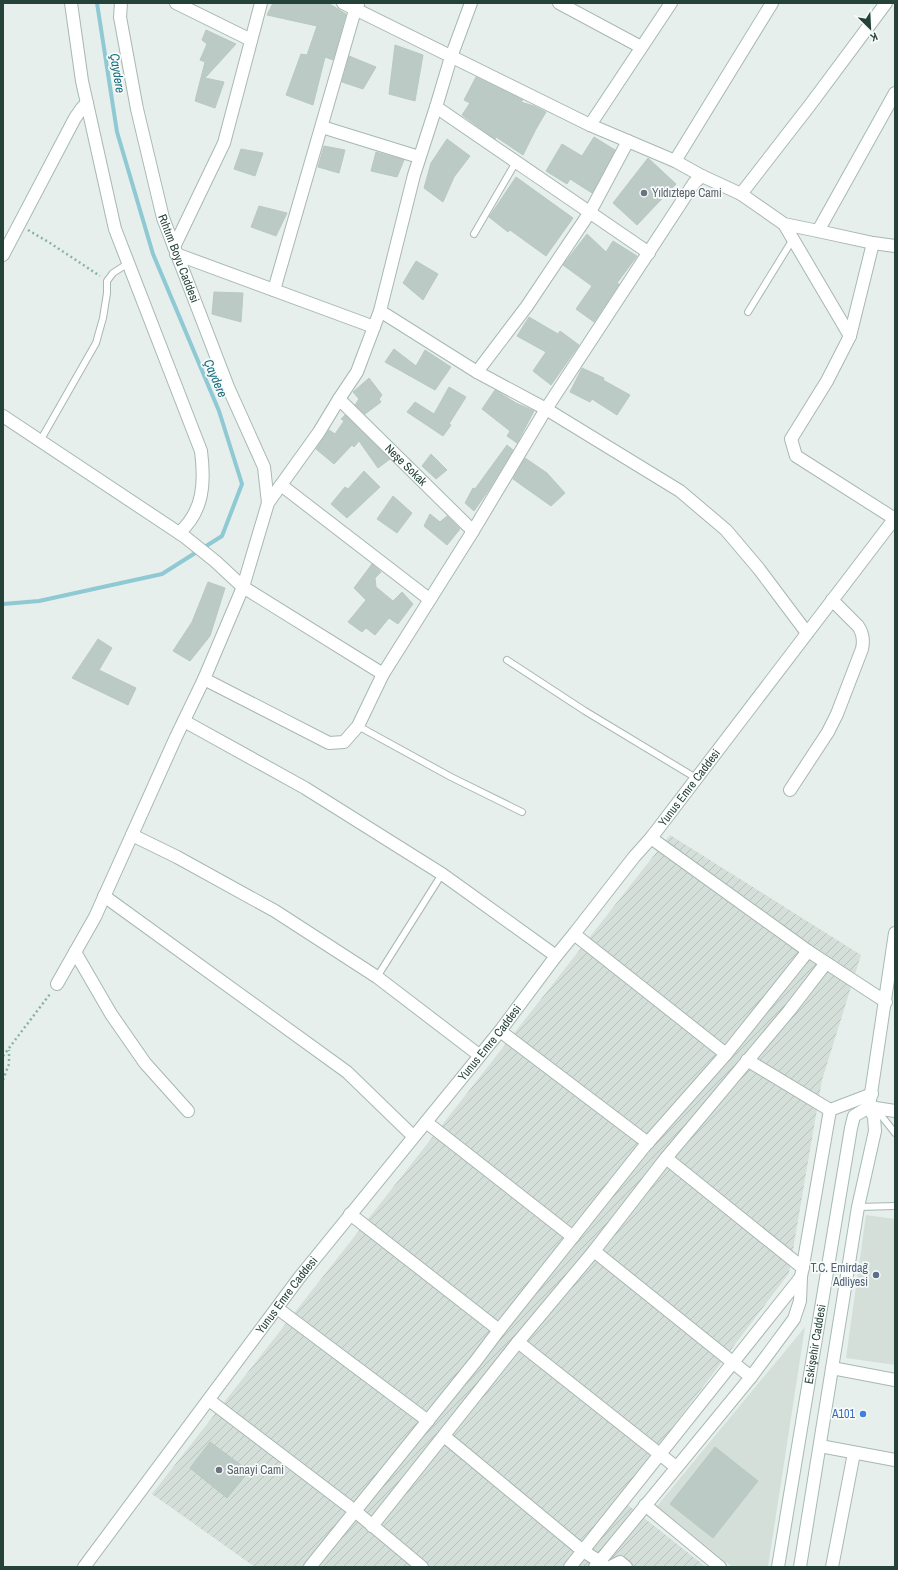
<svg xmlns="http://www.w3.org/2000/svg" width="898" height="1570" font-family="'Archivo Narrow',sans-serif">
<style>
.built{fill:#d4dfda}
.industrial{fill:url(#industrial-furrows)}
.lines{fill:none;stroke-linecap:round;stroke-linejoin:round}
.stream{stroke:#8ec9d4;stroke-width:4}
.building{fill:#bbcac4;stroke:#b8c9c2}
.service-casing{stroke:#a8b8b2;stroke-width:8}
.minor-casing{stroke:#a8b8b2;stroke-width:14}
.secondary-casing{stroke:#a4bbb3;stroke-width:14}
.path{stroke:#86b3a5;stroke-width:2.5;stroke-dasharray:2 3;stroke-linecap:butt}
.service{stroke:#fff;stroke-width:6}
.minor{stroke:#fff;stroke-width:12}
.secondary{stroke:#fff;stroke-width:12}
.worship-dot{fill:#6b7280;stroke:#f7fbf9;stroke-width:1.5}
.service-dot{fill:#5c6f8a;stroke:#f7fbf9;stroke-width:1.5}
.shop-dot{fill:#3f7fe0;stroke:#f7fbf9;stroke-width:1.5}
.labels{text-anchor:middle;stroke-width:3.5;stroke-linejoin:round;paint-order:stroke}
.worship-label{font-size:12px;fill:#5b616d;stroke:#f7fbf9;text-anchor:start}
.street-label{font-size:12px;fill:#24423a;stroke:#f7fbf9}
.service-label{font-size:12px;fill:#4e5e75;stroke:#f7fbf9;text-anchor:end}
.shop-label{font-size:12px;fill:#366cbe;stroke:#f7fbf9;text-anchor:end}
.water-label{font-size:13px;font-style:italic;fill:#1c6f80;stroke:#f7fbf9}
</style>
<defs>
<pattern id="industrial-furrows" width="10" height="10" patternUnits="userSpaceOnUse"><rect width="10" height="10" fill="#d4dfda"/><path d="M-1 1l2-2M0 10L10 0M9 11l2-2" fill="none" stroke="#b6c1bc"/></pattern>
</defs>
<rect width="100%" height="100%" fill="#e6efeb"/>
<path class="built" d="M 866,1215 L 895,1219 L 895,1365 L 846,1358 Z
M 805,1327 L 768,1567 L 732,1567 L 657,1506 Z"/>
<path class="industrial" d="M 670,835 L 861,955 L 822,1080 L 789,1273 L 619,1498 L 706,1567 L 255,1567 L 152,1494 Z"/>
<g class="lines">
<path class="stream" d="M 3,604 L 39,601 L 162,574 L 222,536 L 242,484 L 219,411 L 153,254 L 117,132 L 97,3"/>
</g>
<path class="building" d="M 273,3 L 328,3 L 346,14 L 333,60 L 325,57 L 313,105 L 286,95 L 301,54 L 307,55 L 317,26 L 267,15 Z
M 206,30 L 236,44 L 205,78 L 224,82 L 215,108 L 195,101 L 205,62 L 200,60 L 207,44 L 202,40 Z
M 395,45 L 423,55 L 415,101 L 389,94 Z
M 349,56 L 376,67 L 363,89 L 342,82 Z
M 476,77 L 523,100 L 521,102 L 534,106 L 546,112 L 536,129 L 523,155 L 496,137 L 495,139 L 462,115 L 470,103 L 464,100 Z
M 594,137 L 615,150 L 592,193 L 570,179 L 567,184 L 546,171 L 562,144 L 582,156 Z
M 447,139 L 470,156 L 454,177 L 443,202 L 424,188 L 431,163 Z
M 324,146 L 345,150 L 339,173 L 318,167 Z
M 241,149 L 263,153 L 255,176 L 234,169 Z
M 376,152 L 404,160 L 397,177 L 371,171 Z
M 648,158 L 676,184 L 637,225 L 613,203 Z
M 516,177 L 573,218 L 546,256 L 510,230 L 508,232 L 489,217 Z
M 259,206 L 287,213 L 276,236 L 251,227 Z
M 587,234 L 606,252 L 613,241 L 637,256 L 617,283 L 619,284 L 594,322 L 576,309 L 592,286 L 563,265 Z
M 416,261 L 438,274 L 423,300 L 403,283 Z
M 214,292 L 243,293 L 241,322 L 212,314 Z
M 529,317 L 558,334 L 560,331 L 579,345 L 551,385 L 533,371 L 546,352 L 517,336 Z
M 394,349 L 416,366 L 425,350 L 451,367 L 435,390 L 385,362 Z
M 582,368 L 604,378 L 603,380 L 630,395 L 617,415 L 592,399 L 590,402 L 570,392 Z
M 369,378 L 382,395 L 379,399 L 381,402 L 365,414 L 355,405 L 359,399 L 353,392 Z
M 449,387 L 466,397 L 449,424 L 451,425 L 443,436 L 407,412 L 415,402 L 434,414 Z
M 495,390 L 516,403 L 534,411 L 517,443 L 507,436 L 510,431 L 482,409 Z
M 345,415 L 390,459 L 378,468 L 359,441 L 354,447 L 352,445 L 334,464 L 316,449 L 329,430 L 335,434 L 344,421 L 341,419 Z
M 507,445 L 513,450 L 488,491 L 474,511 L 465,503 L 473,488 L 475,489 Z
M 431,454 L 447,470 L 436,479 L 422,466 Z
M 525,458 L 547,473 L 565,493 L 551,506 L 513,479 Z
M 364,471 L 380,487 L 347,518 L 331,504 L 345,487 L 348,489 Z
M 393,496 L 412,513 L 397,533 L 377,519 Z
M 430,514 L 440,522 L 447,516 L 460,529 L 447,545 L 424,526 Z
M 372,564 L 381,572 L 375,578 L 376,587 L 393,601 L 402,592 L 413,604 L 398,624 L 389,618 L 375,635 L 366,628 L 362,632 L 348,622 L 366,600 L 354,588 Z
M 208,582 L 225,588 L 210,636 L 190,661 L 173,651 L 192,622 Z
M 98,639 L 112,648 L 99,670 L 136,688 L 128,705 L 72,678 Z
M 210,1442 L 249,1471 L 227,1498 L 190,1468 Z
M 715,1447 L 758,1481 L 713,1538 L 670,1504 Z"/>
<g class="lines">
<g class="service-casing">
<path id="service" d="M 474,234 L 516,162
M 748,312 L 793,239
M 40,441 L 96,343 L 103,318 L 107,293 L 107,281 L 113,273 L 127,264
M 507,660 L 585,711 L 696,778
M 358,726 L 451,777 L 522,812
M 377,977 L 442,874
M 875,1111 L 880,1114 L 895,1133
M 858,1207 L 895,1206"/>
</g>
<g class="minor-casing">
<g id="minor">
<path d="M 71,3 L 82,81 L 115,229 L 201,451 C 205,482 204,511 179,533"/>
<path id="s1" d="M 121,3 L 120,17 L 137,109 L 163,218 L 228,387 L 264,467 L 268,503"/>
<path d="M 176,3 L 251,40"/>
<path d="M 343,3 L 590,125 L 675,161 L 702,176 L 741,194 L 784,224 L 818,231 L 873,243 L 895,246"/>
<path d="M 559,3 L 641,47"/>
<path d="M 436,107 L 649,253"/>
<path d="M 590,125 L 671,3"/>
<path d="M 322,127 L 419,157"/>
<path d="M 675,161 L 772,3"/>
<path d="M 741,194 L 810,105 L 886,3"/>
<path d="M 784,224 L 850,336"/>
<path d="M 818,231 L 895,93"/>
<path d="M 873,243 L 850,336 L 827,381 L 791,439 L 796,456 L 895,519"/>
<path d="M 174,247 L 224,143 L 261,3"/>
<path d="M 176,254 L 374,327"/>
<path d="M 3,255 L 75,118 L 82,108 L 87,103"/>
<path d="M 274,290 L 355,10 L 358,4"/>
<path d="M 380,311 L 477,372 L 546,409 L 680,491 L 726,530 L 759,569 L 807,633"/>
<path d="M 477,372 L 527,306 L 590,212 L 628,141"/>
<path id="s2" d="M 339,399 L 473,531"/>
<path d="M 3,416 L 185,537 L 215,561 L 243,587 L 383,674"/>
<path d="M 281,485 L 429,599"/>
<path d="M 204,679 L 329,743 L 344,742 L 358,726 L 383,674 L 473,531 L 546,409 L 694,183 L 702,176"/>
<path d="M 184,721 L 305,788 L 442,874 L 556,956"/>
<path d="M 790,790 L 828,732 L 837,714 L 862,649 C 864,640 863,633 858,626 L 832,600"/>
<path d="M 132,835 L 177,857 L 275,911 L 377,977 L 479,1055"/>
<path d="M 651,838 L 808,951 L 886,1002"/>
<path d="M 104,896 L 347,1072 L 413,1136"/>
<path d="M 574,934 L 726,1054"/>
<path d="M 75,952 L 111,1014 L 145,1063 L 188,1111"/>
<path d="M 57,984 L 95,917 L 176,737 L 204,679 L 243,587 L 268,503 L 319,432 L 339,399 L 357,372 L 380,311 L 414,175 L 436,107 L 451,57 L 471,3"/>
<path d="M 500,1031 L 648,1143"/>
<path d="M 747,1060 L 830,1110 L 872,1094"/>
<path d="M 869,1107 L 895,1111"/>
<path d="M 426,1122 L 573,1237"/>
<path d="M 666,1158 L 803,1268"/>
<path d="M 350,1214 L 499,1330"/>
<path d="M 594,1251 L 751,1377"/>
<path d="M 277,1308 L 428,1421"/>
<path d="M 518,1342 L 676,1467"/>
<path d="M 832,1368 L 895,1380"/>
<path d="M 209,1400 L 355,1511 L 422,1567"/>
<path d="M 444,1436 L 583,1551 L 599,1561 L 604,1566"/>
<path d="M 820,1446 L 895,1460"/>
<path d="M 645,1505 L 720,1567"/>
<path d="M 372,1526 L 518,1342 L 594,1251 L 666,1158 L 789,1011 L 826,963"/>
<path id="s3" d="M 84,1567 L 299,1278 L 500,1031 L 556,956 L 574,934 L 634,857 L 651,838 L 895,518"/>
<path d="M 310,1567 L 475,1362 L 499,1330 L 644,1147 L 726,1054 L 808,951"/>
<path d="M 570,1567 L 801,1277"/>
<path d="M 595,1567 L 751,1377 L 794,1319 L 800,1301 L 801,1277 L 830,1110"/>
<path d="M 610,1567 L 620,1562 L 626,1567"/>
<path d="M 832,1567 L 854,1453"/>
</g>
</g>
<g class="secondary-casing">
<g id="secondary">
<path id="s4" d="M 778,1567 L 851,1128 L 854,1116 L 869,1107"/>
<path d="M 800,1567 L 858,1207 L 875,1131 L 874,1117 L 869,1107 L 895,933"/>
</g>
</g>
<path class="path" d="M 28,230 L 50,243 L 100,276
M 3,1056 L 50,994
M 3,1080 L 9,1064 L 9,1050"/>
<use href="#service" class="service"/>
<use href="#minor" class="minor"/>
<use href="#secondary" class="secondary"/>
</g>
<g class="worship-dot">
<circle cx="644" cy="193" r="4"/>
<circle cx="219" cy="1470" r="4"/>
</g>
<circle class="service-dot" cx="876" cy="1275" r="4"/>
<circle class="shop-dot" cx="863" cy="1414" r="4"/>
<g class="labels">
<g class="worship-label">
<text x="652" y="197">Yıldıztepe Cami</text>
<text x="227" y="1474">Sanayi Cami</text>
</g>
<g class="street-label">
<text dy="4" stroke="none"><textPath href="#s1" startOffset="263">Rıhtım Boyu Caddesi</textPath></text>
<text dy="4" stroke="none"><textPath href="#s2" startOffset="94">Neşe Sokak</textPath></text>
<text dy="4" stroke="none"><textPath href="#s3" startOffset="987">Yunus Emre Caddesi</textPath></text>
<text dy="4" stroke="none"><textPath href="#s3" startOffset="663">Yunus Emre Caddesi</textPath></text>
<text dy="4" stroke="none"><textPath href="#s3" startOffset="339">Yunus Emre Caddesi</textPath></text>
<text dy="4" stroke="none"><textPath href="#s4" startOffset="226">Eskişehir Caddesi</textPath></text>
</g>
<g class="service-label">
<text x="868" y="1272">T.C. Emirdağ<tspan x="868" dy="14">Adliyesi</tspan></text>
</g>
<g class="shop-label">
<text x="855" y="1418">A101</text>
</g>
<g class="water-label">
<text transform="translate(118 73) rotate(81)" y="5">Çaydere</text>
<text transform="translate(216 378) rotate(67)" y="5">Çaydere</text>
</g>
</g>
<rect width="898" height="1570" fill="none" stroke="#24423a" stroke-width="8"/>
<g transform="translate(870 28) rotate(156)" stroke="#f7fbf9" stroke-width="3" paint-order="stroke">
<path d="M0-3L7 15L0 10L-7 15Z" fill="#24423a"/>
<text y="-6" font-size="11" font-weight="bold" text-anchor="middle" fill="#24423a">K</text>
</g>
</svg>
